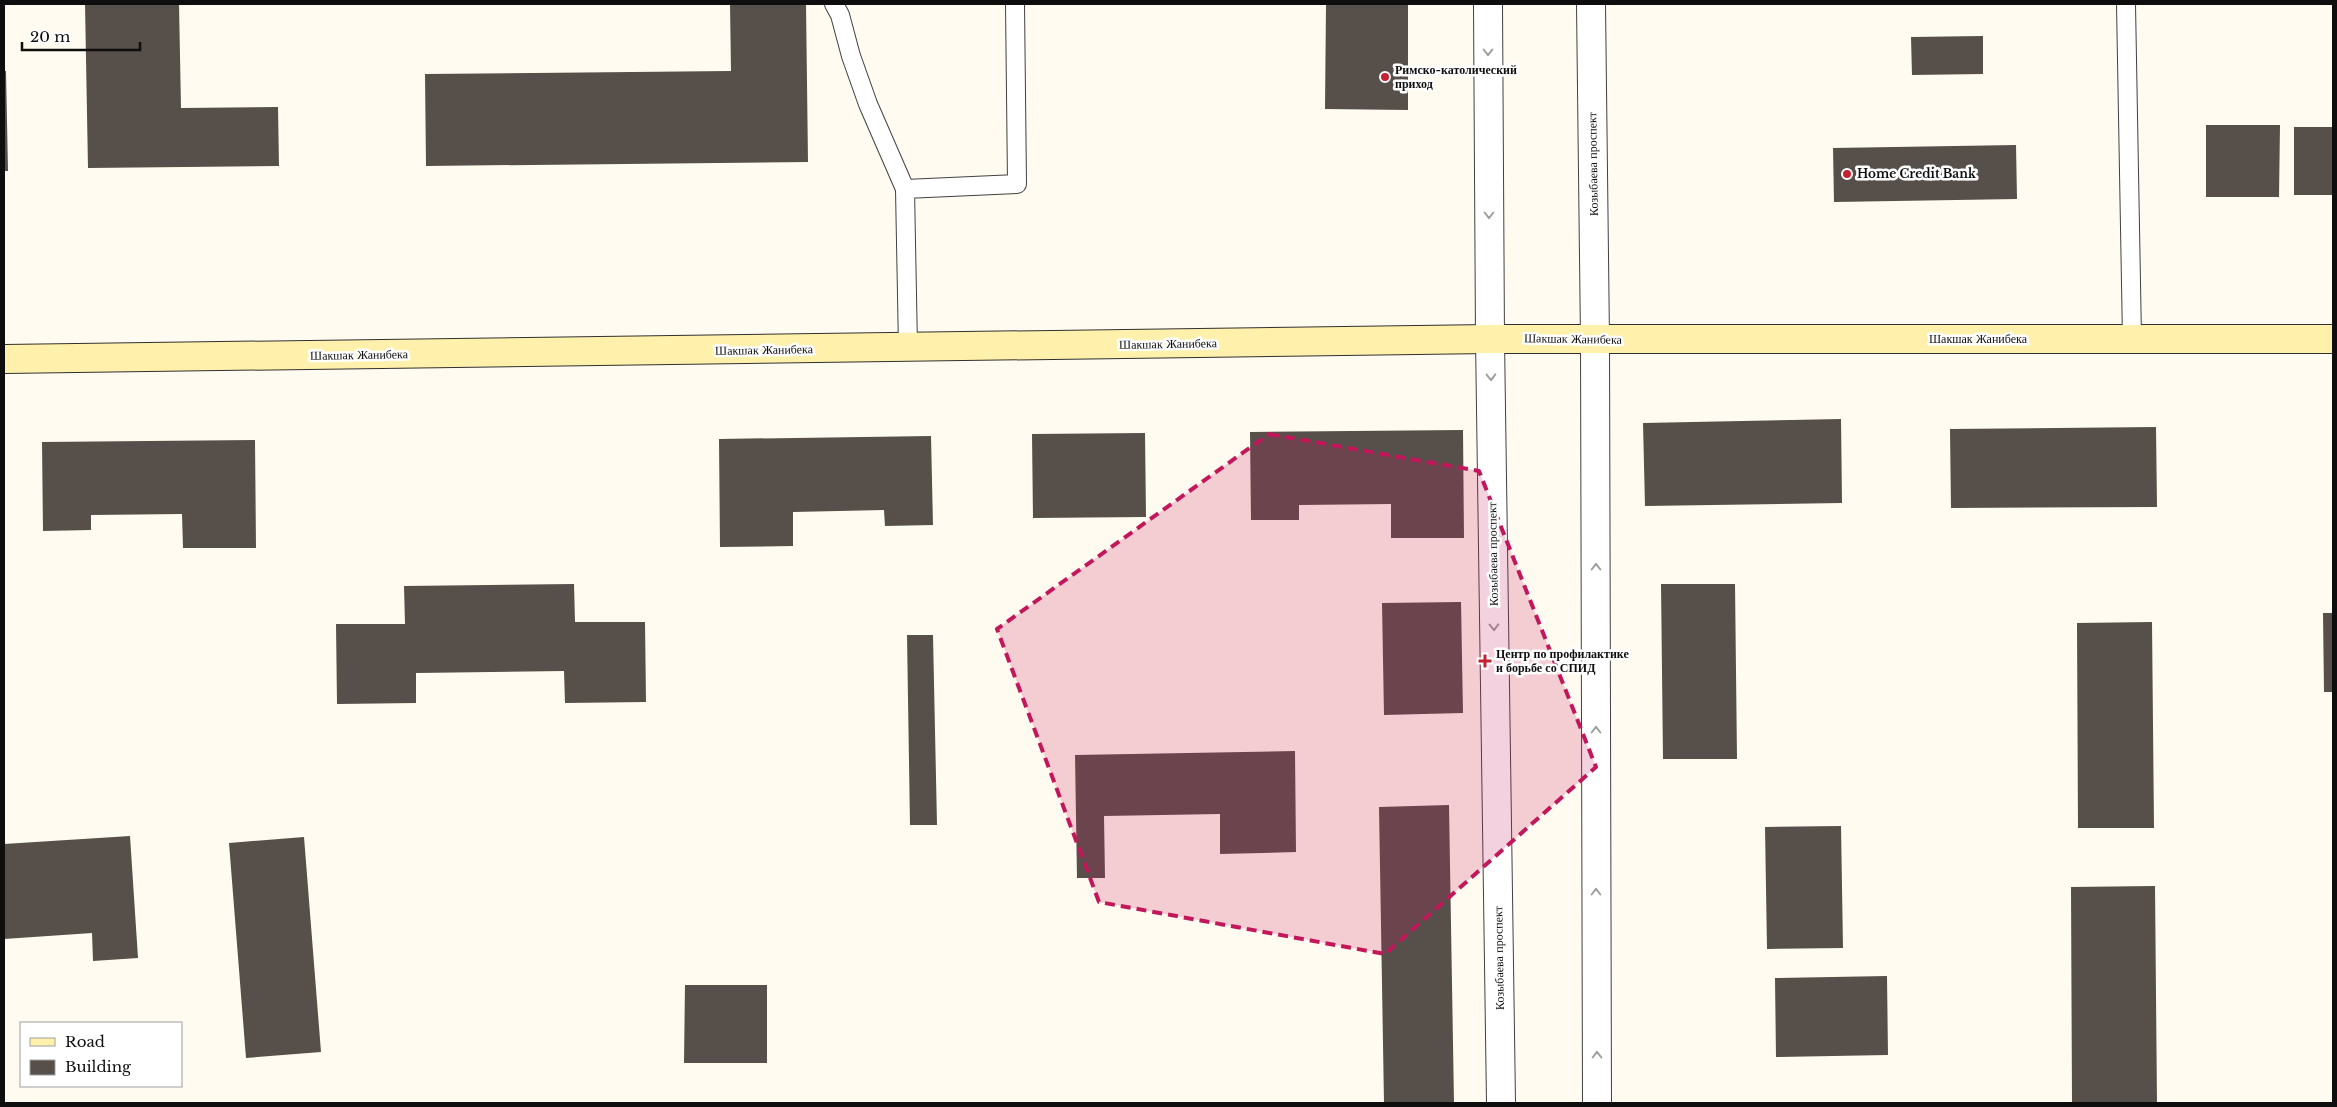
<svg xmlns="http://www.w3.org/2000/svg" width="2337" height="1107" font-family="'Libre Baskerville',serif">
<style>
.building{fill:#574f4a}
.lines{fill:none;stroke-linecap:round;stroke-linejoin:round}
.lane-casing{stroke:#414141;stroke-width:20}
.street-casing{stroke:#414141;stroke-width:30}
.secondary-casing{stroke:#303030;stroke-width:30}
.lane{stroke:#fff;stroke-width:18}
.street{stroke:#fff;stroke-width:28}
.secondary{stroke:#fff1ab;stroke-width:28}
.oneway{stroke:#9f9f9f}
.marked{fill:#c2185b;fill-opacity:0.2;stroke:#c2185b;stroke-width:4;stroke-dasharray:10 6;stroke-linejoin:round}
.poi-dot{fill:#c42131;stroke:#fff;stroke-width:2}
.labels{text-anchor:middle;stroke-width:5;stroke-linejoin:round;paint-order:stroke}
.poi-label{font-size:12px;font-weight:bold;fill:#0e0e0e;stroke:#fff;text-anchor:start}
.street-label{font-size:12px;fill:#0e0e0e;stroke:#fff}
</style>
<rect width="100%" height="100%" fill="#fffbf0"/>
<path class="building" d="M 85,4 L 179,4 L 181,108 L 278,107 L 279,166 L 88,168 Z
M 730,4 L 806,4 L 808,162 L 426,166 L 425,74 L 731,71 Z
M 1326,4 L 1408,4 L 1408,110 L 1325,109 Z
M 1983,36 L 1983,74 L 1912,75 L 1911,37 Z
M 4,71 L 6,71 L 8,171 L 4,171 Z
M 2206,125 L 2280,125 L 2279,197 L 2206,197 Z
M 2294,127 L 2333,127 L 2333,195 L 2294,195 Z
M 2016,145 L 2017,199 L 1834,202 L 1833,148 Z
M 1841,419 L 1842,503 L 1645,506 L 1643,423 Z
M 2156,427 L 2157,507 L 1951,508 L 1950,429 Z
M 1463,430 L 1464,538 L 1391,538 L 1391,504 L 1299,505 L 1299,520 L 1251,520 L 1250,432 Z
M 1145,433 L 1146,517 L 1033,518 L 1032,434 Z
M 931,436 L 933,525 L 885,526 L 884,510 L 793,512 L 793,546 L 720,547 L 719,439 Z
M 255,440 L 256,548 L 183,548 L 182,514 L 91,515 L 91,530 L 43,531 L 42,442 Z
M 574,584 L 575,622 L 645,622 L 646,702 L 565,703 L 564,671 L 416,673 L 416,703 L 337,704 L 336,624 L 405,624 L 404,586 Z
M 1661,584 L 1735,584 L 1737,759 L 1663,759 Z
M 1461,602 L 1463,713 L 1384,715 L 1382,603 Z
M 2323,613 L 2333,613 L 2333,692 L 2324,692 Z
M 2152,622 L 2154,828 L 2078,828 L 2077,623 Z
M 907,635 L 933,635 L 937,825 L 910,825 Z
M 1295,751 L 1296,852 L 1220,854 L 1220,814 L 1104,816 L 1105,878 L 1077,878 L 1075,755 Z
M 1449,805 L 1454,1103 L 1384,1103 L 1379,807 Z
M 1841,826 L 1843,948 L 1767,949 L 1765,827 Z
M 130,836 L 138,958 L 93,961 L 92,933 L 4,939 L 4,844 Z
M 304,837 L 321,1052 L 246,1058 L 229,843 Z
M 2155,886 L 2157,1103 L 2072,1103 L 2071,887 Z
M 1887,976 L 1888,1055 L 1776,1057 L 1775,978 Z
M 685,985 L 767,985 L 767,1063 L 684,1063 Z"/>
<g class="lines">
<g class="lane-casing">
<path id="lane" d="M 834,4 L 840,15 L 851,56 L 868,104 L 905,189 L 908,348
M 2126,4 L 2132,339
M 905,189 L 1017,184 L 1015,4"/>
</g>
<g class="street-casing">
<path id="street" d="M 1488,4 L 1490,339 L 1501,1103
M 1591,4 L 1595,340 L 1597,1103"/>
</g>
<g class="secondary-casing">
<path id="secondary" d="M 4,359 L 1490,339 L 2333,339"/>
</g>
<use href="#lane" class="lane"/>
<use href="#street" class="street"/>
<use href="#secondary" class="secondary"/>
</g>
<defs><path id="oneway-chevron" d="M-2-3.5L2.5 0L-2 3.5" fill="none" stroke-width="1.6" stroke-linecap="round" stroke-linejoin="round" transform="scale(1.25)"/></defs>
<g class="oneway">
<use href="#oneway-chevron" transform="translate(1488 52) rotate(90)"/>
<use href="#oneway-chevron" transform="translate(1489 215) rotate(90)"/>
<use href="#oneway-chevron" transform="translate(1491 377) rotate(89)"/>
<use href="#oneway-chevron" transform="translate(1596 567) rotate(-90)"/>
<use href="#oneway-chevron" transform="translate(1494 627) rotate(89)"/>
<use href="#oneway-chevron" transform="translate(1596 730) rotate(-90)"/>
<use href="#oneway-chevron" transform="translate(1596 892) rotate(-90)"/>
<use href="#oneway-chevron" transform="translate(1597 1055) rotate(-90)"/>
</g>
<path class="marked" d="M 1269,434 L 1479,471 L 1596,767 L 1385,954 L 1099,902 L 997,629 Z"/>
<g class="poi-dot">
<circle cx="1385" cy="77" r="5"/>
<circle cx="1847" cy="174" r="5"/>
<path d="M1482.5 653.5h5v5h5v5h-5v5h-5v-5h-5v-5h5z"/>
</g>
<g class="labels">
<g class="poi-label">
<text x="1395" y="74">Римско-католический<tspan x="1395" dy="14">приход</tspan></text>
<text x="1857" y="178">Home Credit Bank</text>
<text x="1496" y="658">Центр по профилактике<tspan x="1496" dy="14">и борьбе со СПИД</tspan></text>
</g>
<g class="street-label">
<text transform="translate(1593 164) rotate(-91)" y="4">Козыбаева проспект</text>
<text transform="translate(1573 339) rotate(1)" y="4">Шакшак Жанибека</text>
<text x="1978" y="343">Шакшак Жанибека</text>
<text transform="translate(1168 344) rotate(-1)" y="4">Шакшак Жанибека</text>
<text transform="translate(764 350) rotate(-1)" y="4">Шакшак Жанибека</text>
<text transform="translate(359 355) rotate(-1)" y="4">Шакшак Жанибека</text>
<text transform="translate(1493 554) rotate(-91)" y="4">Козыбаева проспект</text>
<text transform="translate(1499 958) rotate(-91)" y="4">Козыбаева проспект</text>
</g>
</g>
<rect width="2337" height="1107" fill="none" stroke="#0e0e0e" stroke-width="10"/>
<rect x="20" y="1022" width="162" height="65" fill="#ffffff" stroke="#9f9f9f"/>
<rect x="30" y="1038" width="25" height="8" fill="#fff1ab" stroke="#9f9f9f"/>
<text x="65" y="1047" font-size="15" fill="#0e0e0e">Road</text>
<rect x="30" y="1060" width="25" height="15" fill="#574f4a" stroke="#9f9f9f"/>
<text x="65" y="1072" font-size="15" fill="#0e0e0e">Building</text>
<path d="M22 42v8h118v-8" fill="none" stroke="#0e0e0e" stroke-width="2.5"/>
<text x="30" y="42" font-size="15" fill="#0e0e0e" stroke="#ffffff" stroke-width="4" paint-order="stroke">20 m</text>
</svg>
